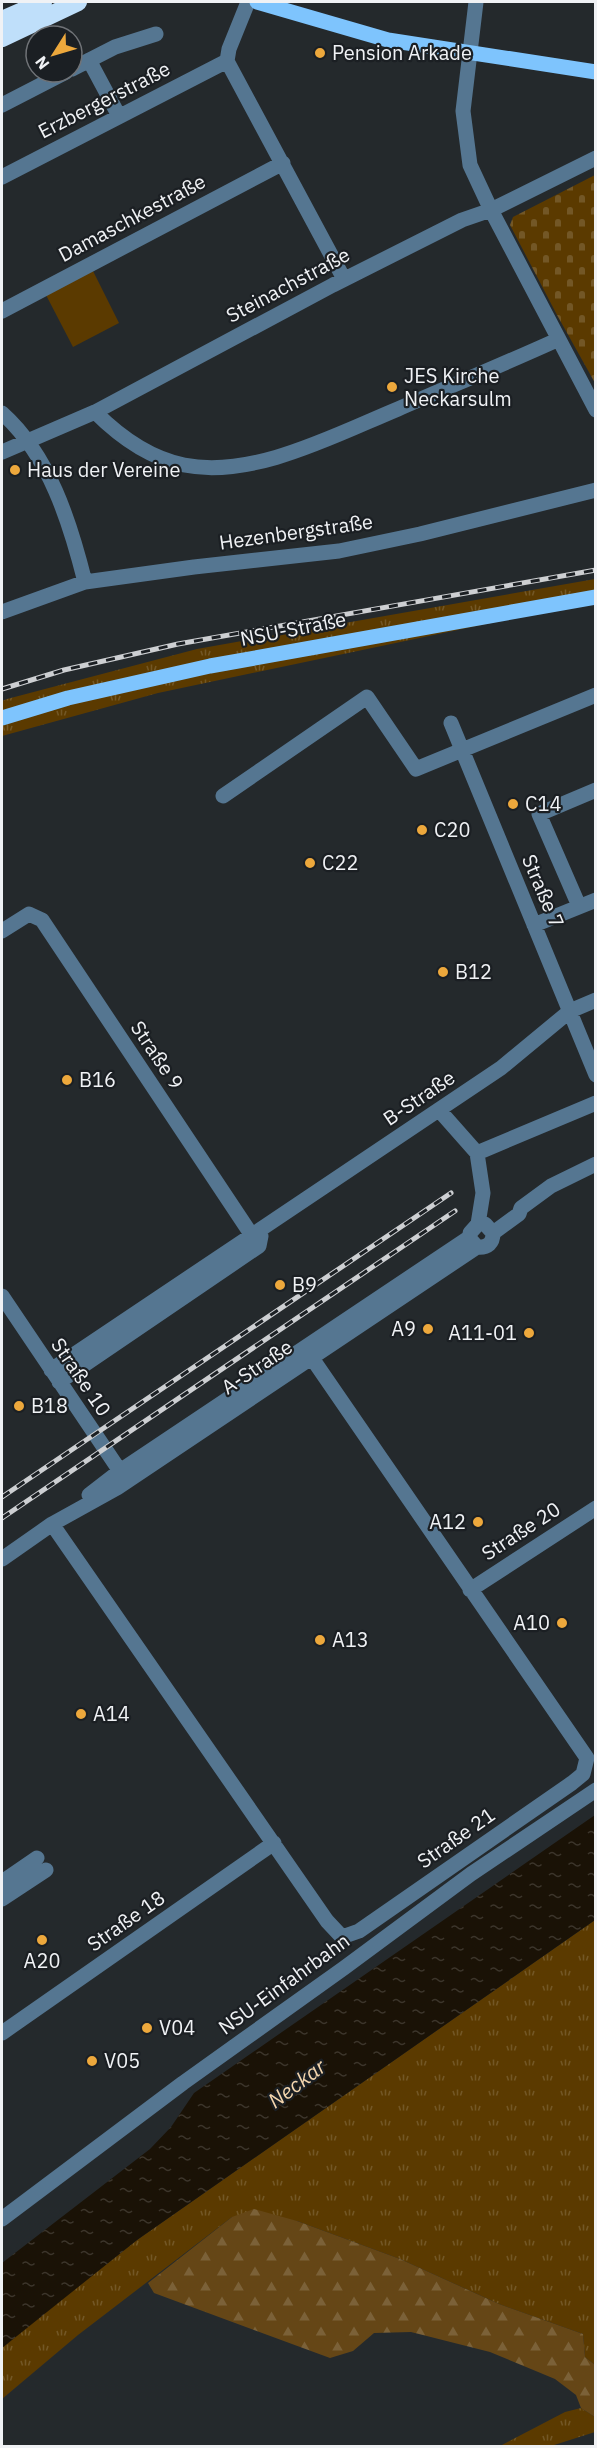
<svg xmlns="http://www.w3.org/2000/svg" width="597" height="2448" font-family="'IBM Plex Sans',sans-serif">
<style>
.grass{fill:url(#grass-tufts)}
.forest{fill:url(#forest-firs)}
.cemetery{fill:url(#cemetery-stones)}
.park{fill:#5b3a00}
.water{fill:url(#water-ripples)}
.lines{fill:none;stroke-linecap:round;stroke-linejoin:round}
.minor{stroke:#557691;stroke-width:15}
.major{stroke:#7ec4fd;stroke-width:15}
.highway{stroke:#bfdffa;stroke-width:18}
.rail-casing{stroke:#cdcfd2;stroke-width:5}
.rail{stroke:#1b1f23;stroke-width:3;stroke-dasharray:9;stroke-linecap:butt}
.poi-dot{fill:#eda83c;stroke:#1b1f23;stroke-width:2}
.labels{text-anchor:middle;stroke-width:4.5;stroke-linejoin:round;paint-order:stroke}
.poi-label{font-size:20px;fill:#f0f2f5;stroke:#1b1f23;text-anchor:start}
.street-label{font-size:20px;fill:#f0f2f5;stroke:#1b1f23}
.water-label{font-size:21px;font-style:italic;fill:#f4d6ae;stroke:#1b1f23}
</style>
<defs>
<pattern id="grass-tufts" width="24" height="20" patternUnits="userSpaceOnUse" patternTransform="scale(1.5)"><rect width="24" height="20" fill="#5b3a00"/><path d="M3 7l-1-3M5 7V3M7 7l1-3M15 17l-1-3M17 17v-4M19 17l1-3" fill="none" stroke="#735726"/></pattern>
<pattern id="forest-firs" width="22" height="20" patternUnits="userSpaceOnUse" patternTransform="scale(1.5)"><rect width="22" height="20" fill="#654616"/><path d="M5 1l3.5 6h-7zM16 11l3.5 6h-7z" fill="#7b6138"/></pattern>
<pattern id="cemetery-stones" width="16" height="16" patternUnits="userSpaceOnUse" patternTransform="scale(1.5)"><rect width="16" height="16" fill="#5b3a00"/><path d="M2 7V4a2 2 0 0 1 4 0v3zM10 15v-3a2 2 0 0 1 4 0v3z" fill="#735726"/></pattern>
<pattern id="water-ripples" width="26" height="14" patternUnits="userSpaceOnUse" patternTransform="scale(1.5)"><rect width="26" height="14" fill="#1a1206"/><path d="M2 4q2-2 4 0t4 0M15 11q2-2 4 0t4 0" fill="none" stroke="#3c352b"/></pattern>
</defs>
<rect width="100%" height="100%" fill="#24292c"/>
<path class="grass" d="M 595,579 L 595,601 L 158,693 L 2,736 L 2,701 L 7,699 L 197,649 Z
M 595,1920 L 595,2365 L 585,2357 L 583,2334 L 499,2304 L 400,2259 L 297,2221 L 232,2217 L 78,2335 L 2,2399 L 2,2348 L 15,2336 L 137,2240 Z
M 581,2408 L 595,2417 L 595,2432 L 551,2446 L 500,2446 L 565,2412 Z"/>
<path class="forest" d="M 254,2209 L 297,2221 L 400,2259 L 499,2304 L 583,2334 L 585,2357 L 595,2365 L 595,2417 L 581,2408 L 576,2395 L 555,2379 L 490,2352 L 411,2332 L 374,2333 L 353,2351 L 330,2358 L 154,2293 L 148,2283 L 232,2217 Z"/>
<path class="cemetery" d="M 595,175 L 595,383 L 557,315 L 510,225 L 513,217 Z"/>
<path class="park" d="M 93,271 L 119,323 L 73,347 L 46,295 Z"/>
<path class="water" d="M 595,1815 L 595,1920 L 137,2240 L 2,2348 L 2,2263 L 150,2149 L 171,2127 L 194,2093 Z"/>
<g class="lines">
<path class="minor" d="M 248,2 L 229,49 L 227,61 L 344,279
M 476,2 L 463,111 L 470,165 L 491,210 L 596,410
M 89,60 L 119,116
M 72,69 L 115,47 L 156,34
M 2,105 L 66,72
M 2,177 L 227,61
M 2,311 L 283,163
M 95,412 C 119,436 149,458 184,465 C 253,479 335,435 398,409 C 451,386 504,364 557,340
M 2,413 C 49,455 70,522 85,582
M 2,452 L 95,412 L 333,285 L 462,220 L 491,210 L 596,158
M 2,612 L 85,582 L 194,567 L 339,551 L 420,534 L 596,490
M 451,723 L 596,1075
M 223,796 L 367,697 L 416,769 L 596,695
M 579,906 L 539,814 L 596,790
M 534,925 L 596,900
M 2,931 L 29,914 L 42,920 L 259,1246
M 439,1110 L 477,1153 L 483,1193 L 478,1224
M 477,1153 L 596,1103
M 493,1233 L 519,1214 L 521,1208 L 551,1186 L 596,1164
M 2,1296 L 126,1480
M 51,1370 L 501,1068 L 570,1011 L 596,1000
M 59,1382 L 259,1246 L 261,1236
M 89,1495 L 120,1471 L 470,1237 L 470,1239
M 52,1524 L 327,1921 L 342,1937 L 359,1931 L 572,1783 L 583,1774 L 587,1758 L 305,1348
M 2,1559 L 52,1524 L 117,1488 L 477,1247 C 488,1248 493,1243 493,1233 L 485,1224 L 478,1224 L 470,1233 L 470,1239 L 477,1247
M 470,1590 L 596,1508
M 2,1882 L 37,1858
M 2,1899 L 46,1870
M 2,2033 L 274,1843
M 2,2219 L 183,2083 L 344,1968 L 471,1874 L 596,1790"/>
<path class="major" d="M 257,2 L 388,40 L 596,72
M 2,718 L 68,698 L 210,666 L 596,597"/>
<path class="highway" d="M 2,20 L 43,2
M 2,38 L 78,2"/>
<g class="rail-casing">
<path id="rail" d="M 2,689 L 64,670 L 178,644 L 596,570
M 2,1497 L 451,1193
M 2,1518 L 455,1211"/>
</g>
<use href="#rail" class="rail"/>
</g>
<g class="poi-dot">
<circle cx="320" cy="53" r="6"/>
<circle cx="392" cy="387" r="6"/>
<circle cx="15" cy="470" r="6"/>
<circle cx="513" cy="804" r="6"/>
<circle cx="422" cy="830" r="6"/>
<circle cx="310" cy="863" r="6"/>
<circle cx="443" cy="972" r="6"/>
<circle cx="67" cy="1080" r="6"/>
<circle cx="280" cy="1285" r="6"/>
<circle cx="428" cy="1329" r="6"/>
<circle cx="529" cy="1333" r="6"/>
<circle cx="19" cy="1406" r="6"/>
<circle cx="478" cy="1522" r="6"/>
<circle cx="562" cy="1623" r="6"/>
<circle cx="320" cy="1640" r="6"/>
<circle cx="81" cy="1714" r="6"/>
<circle cx="42" cy="1940" r="6"/>
<circle cx="147" cy="2028" r="6"/>
<circle cx="92" cy="2061" r="6"/>
</g>
<g class="labels">
<g class="poi-label">
<text x="332" y="60">Pension Arkade</text>
<text x="404" y="383">JES Kirche<tspan x="404" dy="23">Neckarsulm</tspan></text>
<text x="27" y="477">Haus der Vereine</text>
<text x="525" y="811">C14</text>
<text x="434" y="837">C20</text>
<text x="322" y="870">C22</text>
<text x="455" y="979">B12</text>
<text x="79" y="1087">B16</text>
<text x="292" y="1292">B9</text>
<text x="416" y="1336" text-anchor="end">A9</text>
<text x="517" y="1340" text-anchor="end">A11-01</text>
<text x="31" y="1413">B18</text>
<text x="466" y="1529" text-anchor="end">A12</text>
<text x="550" y="1630" text-anchor="end">A10</text>
<text x="332" y="1647">A13</text>
<text x="93" y="1721">A14</text>
<text x="42" y="1968" text-anchor="middle">A20</text>
<text x="159" y="2035">V04</text>
<text x="104" y="2068">V05</text>
</g>
<g class="street-label">
<text transform="translate(104 100) rotate(-27)" y="7">Erzbergerstraße</text>
<text transform="translate(132 218) rotate(-28)" y="7">Damaschkestraße</text>
<text transform="translate(288 285) rotate(-28)" y="7">Steinachstraße</text>
<text transform="translate(296 532) rotate(-8)" y="7">Hezenbergstraße</text>
<text transform="translate(293 629) rotate(-11)" y="7">NSU-Straße</text>
<text transform="translate(543 891) rotate(67)" y="7">Straße 7</text>
<text transform="translate(157 1055) rotate(56)" y="7">Straße 9</text>
<text transform="translate(419 1098) rotate(-34)" y="7">B-Straße</text>
<text transform="translate(257 1367) rotate(-34)" y="7">A-Straße</text>
<text transform="translate(81 1377) rotate(56)" y="7">Straße 10</text>
<text transform="translate(521 1531) rotate(-33)" y="7">Straße 20</text>
<text transform="translate(456 1838) rotate(-35)" y="7">Straße 21</text>
<text transform="translate(126 1921) rotate(-35)" y="7">Straße 18</text>
<text transform="translate(284 1984) rotate(-36)" y="7">NSU-Einfahrbahn</text>
</g>
<g class="water-label">
<text transform="translate(297 2084) rotate(-37)" y="7">Neckar</text>
</g>
</g>
<rect width="597" height="2448" fill="none" stroke="#f0f2f5" stroke-width="6"/>
<g transform="translate(54 54) rotate(233)"><circle r="28" fill="#1b1f23" stroke="#707377" stroke-width="1.5"/>
<path d="M0-4.5L10 22L0 15L-10 22Z" fill="#eda83c"/>
<text y="-9" font-size="16" font-weight="bold" text-anchor="middle" fill="#f0f2f5">N</text>
</g>
</svg>
